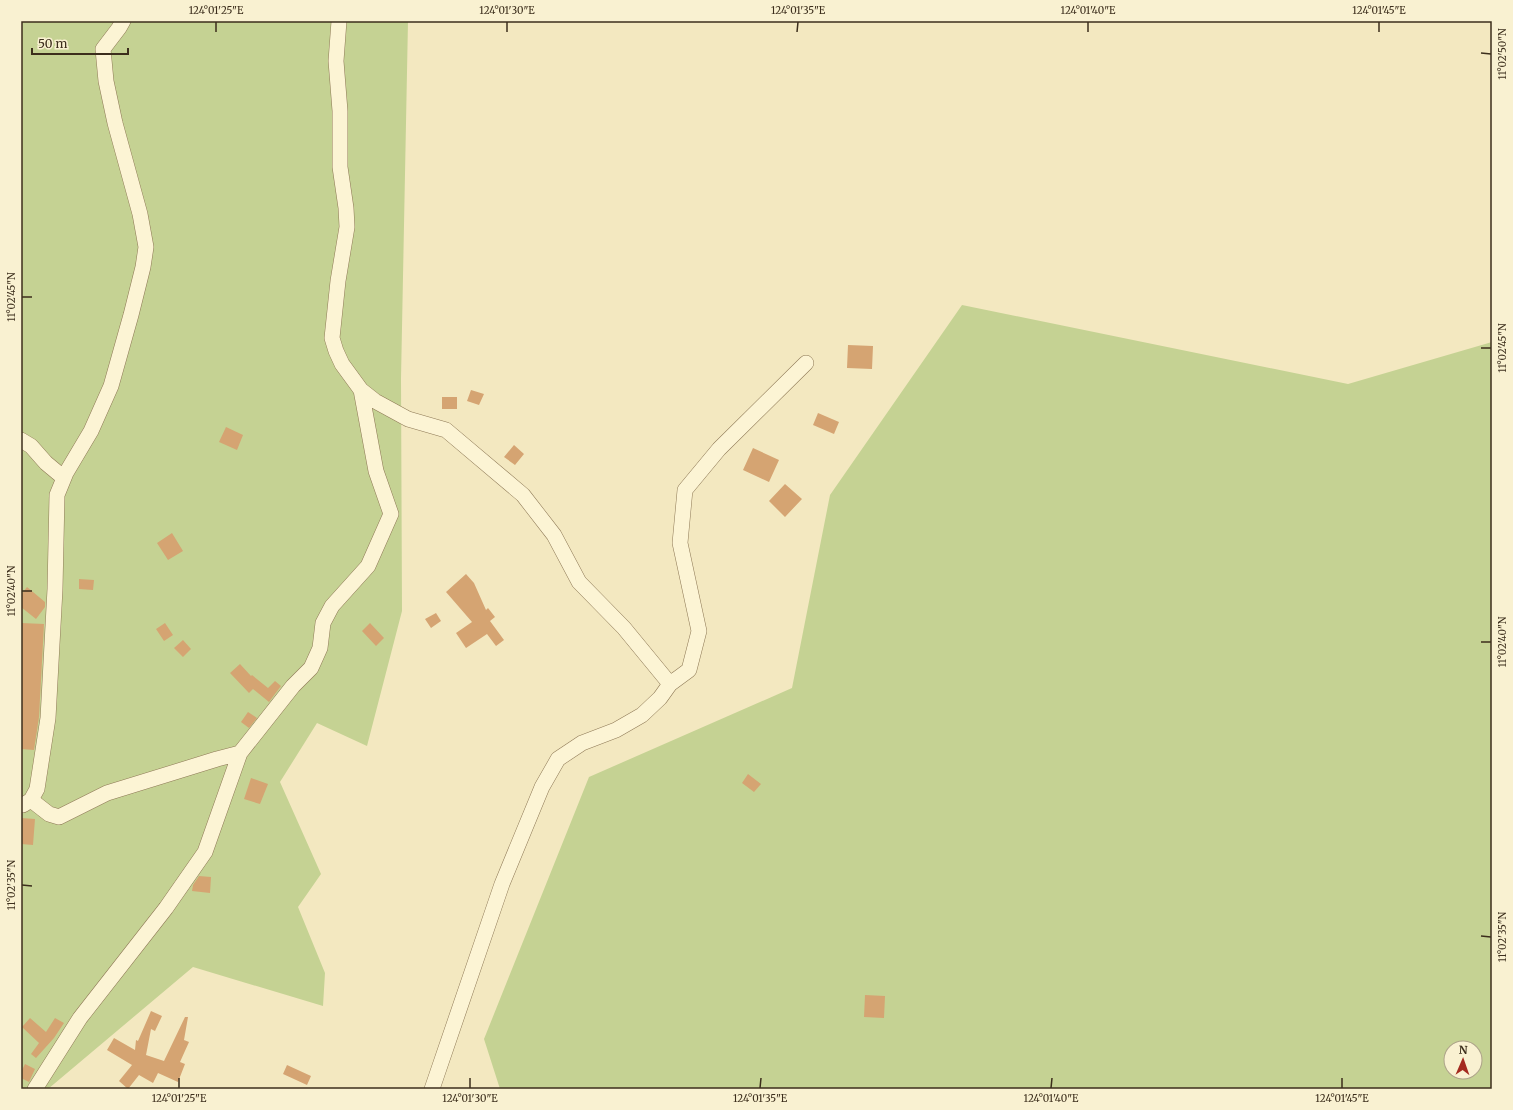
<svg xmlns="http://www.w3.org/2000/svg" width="1513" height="1110" font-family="Merriweather,serif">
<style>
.green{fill:#c5d293;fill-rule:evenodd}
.building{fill:#d5a472}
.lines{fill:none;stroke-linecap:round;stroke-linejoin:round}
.street-casing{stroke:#8e7956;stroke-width:16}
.street{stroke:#fcf4d4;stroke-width:15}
.ticks{fill:none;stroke:#3c2e1c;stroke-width:1.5}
.neatline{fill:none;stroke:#3c2e1c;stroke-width:1.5}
.ticks-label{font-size:10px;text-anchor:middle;fill:#3c2e1c}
</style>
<rect width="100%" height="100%" fill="#f3e8c0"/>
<path class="green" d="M 21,21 L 408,21 L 401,379 L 402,611 L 367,746 L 317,723 L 280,782 L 321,874 L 298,907 L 325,973 L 323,1006 L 193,967 L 48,1089 L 21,1089 Z
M 962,305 L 1348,384 L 1492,342 L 1492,1089 L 500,1089 L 484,1039 L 589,777 L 792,688 L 830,495 ZM 1451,1048 L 1475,1048 L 1475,1072 L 1451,1072 Z"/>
<path class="building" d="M 848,345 L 873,346 L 872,369 L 847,368 Z
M 471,390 L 484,394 L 479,405 L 467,401 Z
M 442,397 L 457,397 L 457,409 L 442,409 Z
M 818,413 L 839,422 L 834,434 L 813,425 Z
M 226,427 L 243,435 L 237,450 L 219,442 Z
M 514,445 L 524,454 L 515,465 L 504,457 Z
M 753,448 L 779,460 L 769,482 L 743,470 Z
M 785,484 L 802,499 L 785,517 L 769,501 Z
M 172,533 L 183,551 L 168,560 L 157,543 Z
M 466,574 L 474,583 L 486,610 L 488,608 L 495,617 L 490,621 L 504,640 L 496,646 L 487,634 L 466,648 L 456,633 L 472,622 L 446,592 Z
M 79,579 L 94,580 L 93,590 L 79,589 Z
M 27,587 L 45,602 L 45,607 L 36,619 L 21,607 L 21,595 Z
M 436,613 L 441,621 L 431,628 L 425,619 Z
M 21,623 L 44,624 L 39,717 L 34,750 L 21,749 Z
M 165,623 L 173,635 L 164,641 L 156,629 Z
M 370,623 L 384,638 L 376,646 L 362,631 Z
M 183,640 L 191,649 L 183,657 L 174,648 Z
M 240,664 L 251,676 L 252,675 L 268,688 L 275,681 L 281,686 L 269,702 L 253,689 L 249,693 L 230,673 Z
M 248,712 L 257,718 L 249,728 L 241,722 Z
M 748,774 L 761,784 L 754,792 L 742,783 Z
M 251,778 L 268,784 L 260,804 L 244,799 Z
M 21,818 L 35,819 L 33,845 L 21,844 Z
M 199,876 L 211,877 L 210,893 L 192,891 L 193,885 Z
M 865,995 L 885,996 L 884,1018 L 864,1017 Z
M 151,1011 L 162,1016 L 155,1031 L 151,1029 L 146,1055 L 164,1061 L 185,1017 L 188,1017 L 184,1040 L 189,1042 L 180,1062 L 185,1064 L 178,1082 L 158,1073 L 153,1083 L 139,1075 L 128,1089 L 119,1081 L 132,1065 L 107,1050 L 114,1038 L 135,1050 L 136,1040 L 138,1041 Z
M 30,1018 L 46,1032 L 55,1018 L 64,1023 L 54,1038 L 36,1058 L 31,1054 L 39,1043 L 22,1027 Z
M 25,1064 L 35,1069 L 29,1082 L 21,1078 L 21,1072 Z
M 287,1065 L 311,1076 L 307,1085 L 283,1074 Z"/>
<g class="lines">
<g class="street-casing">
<path id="street" d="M 339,21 L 336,61 L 340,111 L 340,167 L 346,208 L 347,227 L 338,281 L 332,338 L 336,351 L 342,364 L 361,390 L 375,401 L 408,419 L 446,430 L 523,495 L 554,535 L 579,582 L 624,628 L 670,684 L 689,670 L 699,631 L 680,543 L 685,490 L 719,449 L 806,363
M 21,440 L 31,446 L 46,463 L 64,478
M 31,800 L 49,814 L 59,817 L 107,793 L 217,759 L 240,753
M 21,805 L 23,805 L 31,800 L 37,789 L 48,718 L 55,589 L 57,495 L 66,473 L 91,431 L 111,386 L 131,315 L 143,267 L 146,247 L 140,214 L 115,123 L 106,81 L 103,49 L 119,28 L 123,21
M 35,1089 L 80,1018 L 166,908 L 205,852 L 240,753 L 293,686 L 311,668 L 320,648 L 323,623 L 332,606 L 368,566 L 391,514 L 376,471 L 361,390
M 432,1089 L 502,884 L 542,787 L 558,759 L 582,743 L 616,730 L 642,715 L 660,698 L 670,684"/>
</g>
<use href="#street" class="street"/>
</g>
<path class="ticks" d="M 216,32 L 216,22M 507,32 L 507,22M 797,32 L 798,22M 1088,32 L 1088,22M 1379,32 L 1379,22M 1481,53 L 1491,54M 22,297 L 32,297M 1481,348 L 1491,348M 22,591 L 32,591M 1481,642 L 1491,642M 22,885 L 32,886M 1481,936 L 1491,937M 179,1088 L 179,1078M 470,1088 L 470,1078M 760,1088 L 761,1078M 1051,1088 L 1052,1078M 1342,1088 L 1342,1078"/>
<rect width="1513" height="1110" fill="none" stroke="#f9f1d1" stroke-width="44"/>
<g transform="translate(1463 1060) rotate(2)"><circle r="19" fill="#f9f1d1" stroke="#ada389"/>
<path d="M0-3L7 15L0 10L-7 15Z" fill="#a42a1f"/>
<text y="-6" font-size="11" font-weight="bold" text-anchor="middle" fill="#3c2e1c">N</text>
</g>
<path d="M32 48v6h96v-6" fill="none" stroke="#3c2e1c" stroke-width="2"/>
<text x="38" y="48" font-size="12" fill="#3c2e1c" stroke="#f9f1d1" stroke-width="3" paint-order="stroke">50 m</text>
<rect x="22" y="22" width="1469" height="1066" class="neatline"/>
<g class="ticks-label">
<text x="216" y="14">124°01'25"E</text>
<text x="507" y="14">124°01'30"E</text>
<text x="798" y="14">124°01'35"E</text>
<text x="1088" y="14">124°01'40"E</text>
<text x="1379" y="14">124°01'45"E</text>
<text transform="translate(1502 54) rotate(-90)" y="4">11°02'50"N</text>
<text transform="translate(11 297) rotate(-90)" y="4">11°02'45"N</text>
<text transform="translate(1502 348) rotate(-90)" y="4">11°02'45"N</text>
<text transform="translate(11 591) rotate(-90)" y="4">11°02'40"N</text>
<text transform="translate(1502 642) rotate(-90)" y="4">11°02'40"N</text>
<text transform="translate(11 885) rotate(-90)" y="4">11°02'35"N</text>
<text transform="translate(1502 937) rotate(-90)" y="4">11°02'35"N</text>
<text x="179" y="1102">124°01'25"E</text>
<text x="470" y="1102">124°01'30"E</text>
<text x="760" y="1102">124°01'35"E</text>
<text x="1051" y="1102">124°01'40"E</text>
<text x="1342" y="1102">124°01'45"E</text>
</g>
</svg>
